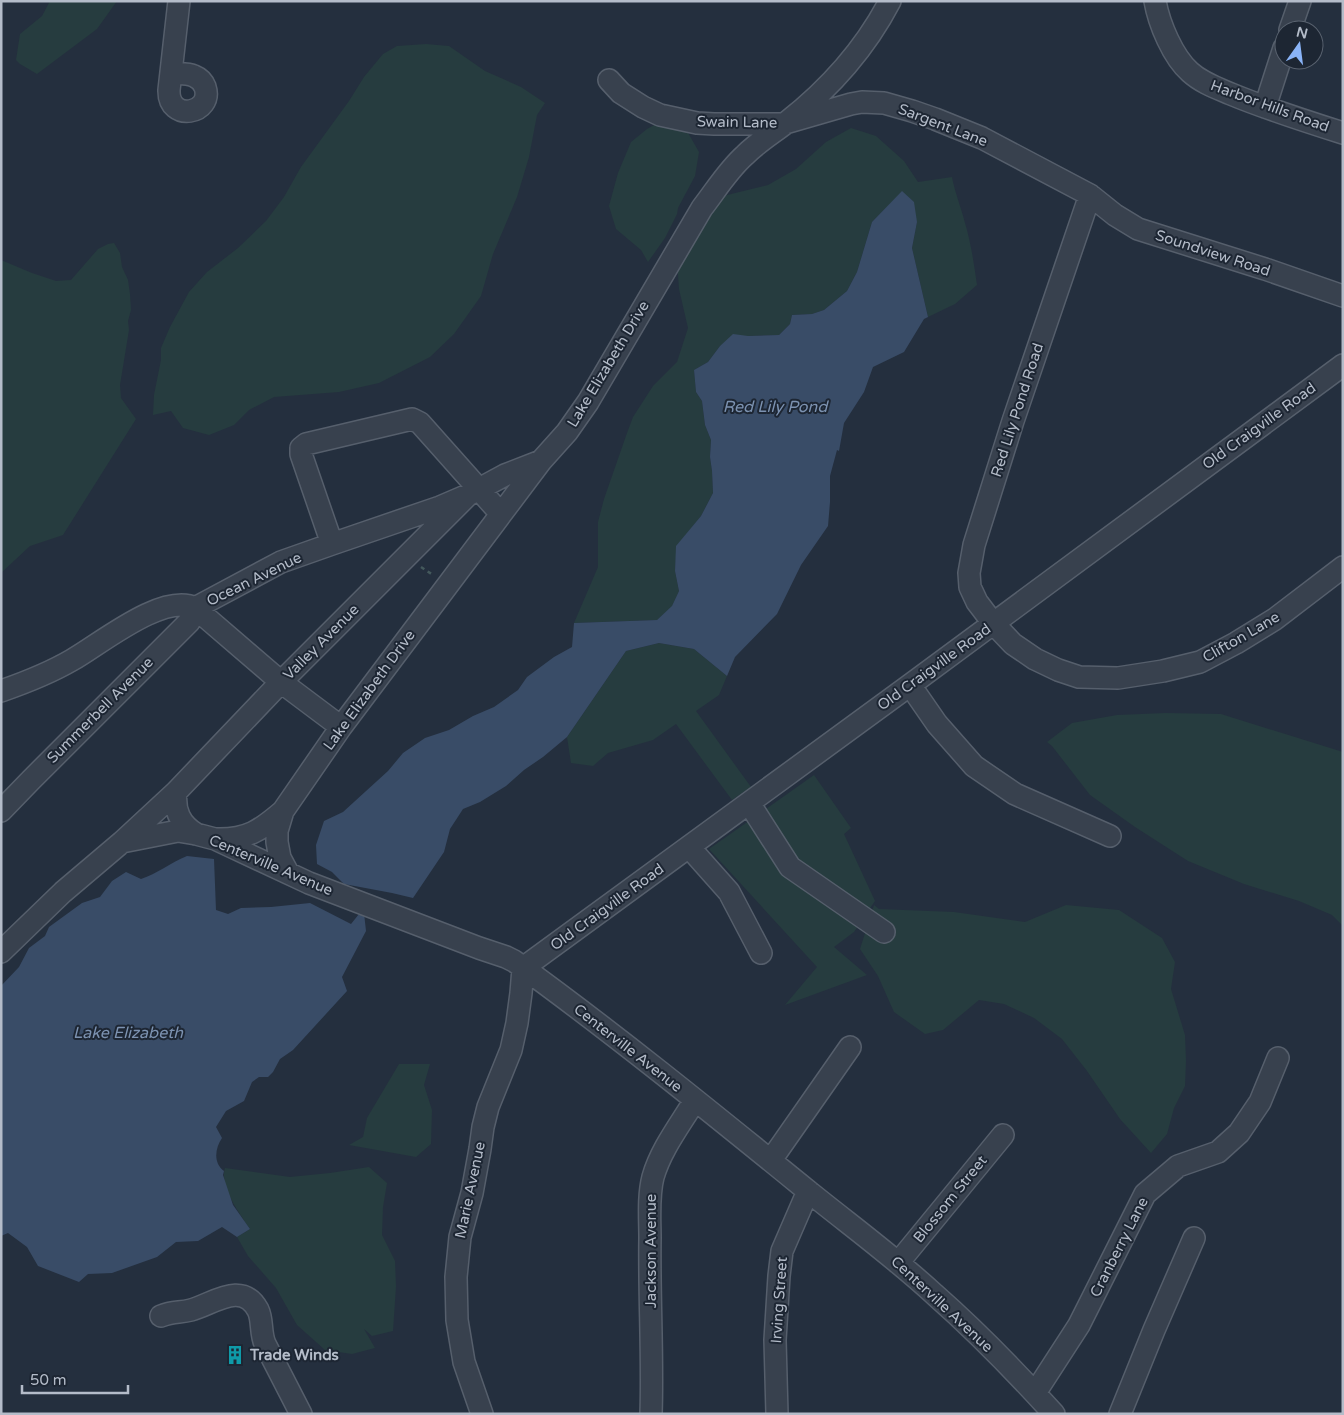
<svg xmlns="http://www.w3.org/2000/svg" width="1344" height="1415" font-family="'Varela Round',sans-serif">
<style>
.green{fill:#263c3f}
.water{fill:#394c67}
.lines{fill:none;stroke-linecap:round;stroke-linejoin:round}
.minor-casing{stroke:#565f6c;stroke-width:24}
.path{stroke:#44595c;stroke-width:2.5;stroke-dasharray:4 4;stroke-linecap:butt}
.minor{stroke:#38414e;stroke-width:21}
.labels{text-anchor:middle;stroke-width:4;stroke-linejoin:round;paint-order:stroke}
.street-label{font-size:15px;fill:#b4bcc9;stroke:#1d2633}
.poi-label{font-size:15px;font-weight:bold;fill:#b4bcc9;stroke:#1d2633;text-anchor:start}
.water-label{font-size:16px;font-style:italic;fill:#7c92b1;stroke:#1d2633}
</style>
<rect width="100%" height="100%" fill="#242f3e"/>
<path class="green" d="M 50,1 L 117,1 L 97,29 L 37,74 L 20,64 L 16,60 L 20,34 L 42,16 Z
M 426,44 L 449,46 L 485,71 L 521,87 L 545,103 L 537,115 L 529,157 L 517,197 L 493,254 L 481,296 L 454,334 L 430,357 L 379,383 L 339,392 L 274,397 L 249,410 L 234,425 L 209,435 L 183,428 L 171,411 L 153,415 L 154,395 L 161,360 L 161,348 L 170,327 L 189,292 L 207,272 L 238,248 L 266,221 L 284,197 L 301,167 L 349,101 L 364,77 L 383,54 L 397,46 Z
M 665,119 L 687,131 L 699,152 L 695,176 L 678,208 L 677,214 L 665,238 L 648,262 L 641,250 L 616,229 L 609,206 L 618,173 L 631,142 L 647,129 Z
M 851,128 L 876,136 L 904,161 L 918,182 L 952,177 C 955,193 961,207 965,223 C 971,243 974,264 977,285 L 955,304 L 928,317 L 912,248 L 917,222 L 902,192 L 872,222 L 857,272 L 847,291 L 824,310 L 812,314 L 792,315 L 790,324 L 779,335 L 748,336 L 720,346 L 708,362 L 694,370 L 696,392 L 702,401 L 705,425 L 711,440 L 710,457 L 712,471 L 713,493 L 701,516 L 677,546 L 675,571 L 679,591 L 672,607 L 657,620 L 574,623 L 598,567 L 598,522 L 604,499 L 627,433 L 633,417 L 653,386 L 677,362 L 688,328 L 679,289 L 677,259 L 719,197 L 768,185 L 796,169 L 826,142 Z
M 114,243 L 120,253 L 122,267 L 128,280 L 130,294 L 131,310 L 128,321 L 129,330 L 120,385 L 121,398 L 136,419 L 63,535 L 30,546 L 1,573 L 1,260 L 32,273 L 56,281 L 71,280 L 98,249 L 108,244 Z
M 659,643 L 694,649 L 727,676 L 719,695 L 696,711 L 751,787 L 732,800 L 676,724 L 653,740 L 608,753 L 593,766 L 571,763 L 567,737 L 626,651 Z
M 1165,713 L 1221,714 L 1343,752 L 1343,926 L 1332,915 L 1299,901 L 1244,884 L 1188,861 L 1135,827 L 1090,795 L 1052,746 L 1047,742 L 1072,723 L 1117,715 Z
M 814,775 L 851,828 L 844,834 L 875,901 L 854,932 L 834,947 L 867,975 L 785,1005 L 817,967 L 709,849 Z
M 874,905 L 879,909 L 954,912 L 1025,922 L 1066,905 L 1119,910 L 1162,938 L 1175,962 L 1171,989 L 1185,1035 L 1186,1061 L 1185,1086 L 1174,1108 L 1167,1134 L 1151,1153 L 1120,1119 L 1087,1071 L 1062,1039 L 1034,1018 L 1004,1004 L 979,1000 L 943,1030 L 925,1034 L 894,1012 L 878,976 L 860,949 Z
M 399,1064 L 430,1064 L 424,1085 L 432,1110 L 431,1144 L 416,1157 L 349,1145 L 363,1137 L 367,1118 Z
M 369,1167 L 387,1183 L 383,1207 L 382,1235 L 395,1261 L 396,1286 L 393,1331 L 372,1336 L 364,1329 L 375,1348 L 352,1354 L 325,1350 L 297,1325 L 276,1288 L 248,1256 L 237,1237 L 250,1229 C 240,1214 219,1186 225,1168 L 290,1177 L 330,1173 Z"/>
<path class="water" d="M 902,191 L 914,202 L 917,222 L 912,248 L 928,317 L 924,319 L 904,352 L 873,367 L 864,392 L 844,423 L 839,451 L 837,450 L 830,476 L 830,502 L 828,526 L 801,565 L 777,614 L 735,657 L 727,676 L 694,649 L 659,643 L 626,651 L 567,737 L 543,757 L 524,770 L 506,786 L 480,802 L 463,809 L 450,829 L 444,852 L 413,898 L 392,893 L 344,884 L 332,872 L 317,864 L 316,845 L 324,821 L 343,812 L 388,771 L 403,753 L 425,738 L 449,730 L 473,716 L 494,707 L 518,690 L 527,677 L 554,657 L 572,647 L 574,623 L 657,620 L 672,606 L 679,591 L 675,571 L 676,546 L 701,516 L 713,493 L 712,471 L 710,457 L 711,440 L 705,425 L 702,401 L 696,392 L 694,370 L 708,362 L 720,346 L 733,334 L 748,336 L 779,335 L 790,324 L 792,315 L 812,314 L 824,310 L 847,291 L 857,272 L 872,222 Z
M 187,856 L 214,859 L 216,910 L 228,914 L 241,908 L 271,907 L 310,903 L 351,924 L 359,914 L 364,913 L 366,931 L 342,977 L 347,991 L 293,1050 L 280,1059 L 273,1072 L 268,1077 L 259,1077 L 252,1082 L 244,1101 L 226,1111 L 216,1127 L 222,1138 C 215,1148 213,1163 224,1171 L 223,1175 L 233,1205 L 250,1229 L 237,1237 L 222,1227 L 198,1241 L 176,1242 L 157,1257 L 112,1273 L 88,1274 L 79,1282 L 38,1266 L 27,1247 L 8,1233 L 1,1236 L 1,986 L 19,967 L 29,948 L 45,936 L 49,927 L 82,903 L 100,897 L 112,881 L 126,872 L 141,879 C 157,874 170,863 187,856 Z"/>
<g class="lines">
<g class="minor-casing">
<path id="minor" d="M 1155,1 C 1159,24 1173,57 1190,72 C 1202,83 1217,88 1231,94 C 1267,109 1305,121 1343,133
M 1290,30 L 1300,1
M 171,73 C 178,74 187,73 194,76 C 199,78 203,82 205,87 C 214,114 168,123 169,90 L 179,1
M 609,80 L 621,93 L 643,107 L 660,115 L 697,123 L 714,124 L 782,124 L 851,104 L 862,102 L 884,103 L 912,111 L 935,119 L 982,138 L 1090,195 L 1115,215 L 1138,229 L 1265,269 L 1343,296
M 1265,107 L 1284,48
M 1090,195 L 1013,421 L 974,545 L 969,573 L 970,587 L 977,602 L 993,623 L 1013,644 L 1035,659 L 1058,670 L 1079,677 L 1118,678 L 1163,671 L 1200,662 L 1236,643 L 1275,619 L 1343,567
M 332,544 L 301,454 L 301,448 L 306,444 L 412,419 L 420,423 L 501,514
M 195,608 L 281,562 L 332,544 L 440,507 L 468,495 L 505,475 L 541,461
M 910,685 L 937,724 L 974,766 L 1015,794 L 1110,836
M 1,691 C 27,682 48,674 72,660 C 99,645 163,592 195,608 L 281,682 L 341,727
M 176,792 C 174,811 180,824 196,834
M 749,803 L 790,867 L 884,932
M 1,811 L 31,780 L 189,622 L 195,608
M 216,839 C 247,840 261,830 283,811
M 122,842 L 178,831 L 196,834 L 215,839 L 309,883 L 479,948 L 506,957 L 514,961 C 615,1034 712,1113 808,1191 C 850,1225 894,1257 934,1294 C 976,1331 1016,1372 1054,1414
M 689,847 L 729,892 L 761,953
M 288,873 L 280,858 L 277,842 L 277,831 L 283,811 L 341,727 L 541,461 L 567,432 L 588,402 L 702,208 C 716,190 728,170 745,155 C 758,142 773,133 787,122 C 829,89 865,49 890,1
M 1,952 L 63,892 L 122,842 L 176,792 L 281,682 L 468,495
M 523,968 L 910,685 L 1343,365
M 771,1160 L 850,1047
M 898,1263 L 1003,1135
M 161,1316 C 173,1311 180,1313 191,1310 C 213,1304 242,1280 258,1310 C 263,1320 260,1333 265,1344 L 301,1414
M 1035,1393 L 1079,1325 L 1145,1194 L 1178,1166 L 1218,1152 L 1239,1133 L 1260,1102 L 1278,1058
M 482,1414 L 464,1362 L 457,1320 L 456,1277 L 460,1237 L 472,1193 L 480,1149 L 483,1127 L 488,1107 L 511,1050 L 517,1023 L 521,993 L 523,968
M 651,1414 C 653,1355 649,1297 650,1238 C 650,1219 648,1196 653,1177 C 661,1149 680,1125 695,1100
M 777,1414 L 775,1340 L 779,1276 L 782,1251 L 808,1191
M 1120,1414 L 1154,1330 L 1194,1238"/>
</g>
<path class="path" d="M 421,567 L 433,575"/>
<use href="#minor" class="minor"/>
</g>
<defs>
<g id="building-bare" transform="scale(1.5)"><path d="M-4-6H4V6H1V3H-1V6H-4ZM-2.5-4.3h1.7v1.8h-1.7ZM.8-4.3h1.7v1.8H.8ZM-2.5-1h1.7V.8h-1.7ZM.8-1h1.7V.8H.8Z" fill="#0f9aa8" stroke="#1d2633" stroke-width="2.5" paint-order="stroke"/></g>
</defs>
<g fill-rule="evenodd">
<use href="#building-bare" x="235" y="1355"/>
</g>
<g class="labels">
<g class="street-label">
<text transform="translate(1270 106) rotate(20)" y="5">Harbor Hills Road</text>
<text transform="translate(737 122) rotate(1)" y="5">Swain Lane</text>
<text transform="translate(943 125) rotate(21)" y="5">Sargent Lane</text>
<text transform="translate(1213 253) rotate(18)" y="5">Soundview Road</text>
<text transform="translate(608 364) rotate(-59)" y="5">Lake Elizabeth Drive</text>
<text transform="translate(1017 410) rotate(-72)" y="5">Red Lily Pond Road</text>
<text transform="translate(1259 426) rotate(-36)" y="5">Old Craigville Road</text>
<text transform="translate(254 579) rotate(-26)" y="5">Ocean Avenue</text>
<text transform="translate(1241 637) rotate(-30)" y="5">Clifton Lane</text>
<text transform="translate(321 642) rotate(-45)" y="5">Valley Avenue</text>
<text transform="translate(934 667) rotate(-36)" y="5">Old Craigville Road</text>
<text transform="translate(369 690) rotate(-54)" y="5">Lake Elizabeth Drive</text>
<text transform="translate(100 710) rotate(-45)" y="5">Summerbell Avenue</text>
<text transform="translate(271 865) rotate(23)" y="5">Centerville Avenue</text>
<text transform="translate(607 907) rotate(-36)" y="5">Old Craigville Road</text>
<text transform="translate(628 1048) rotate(38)" y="5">Centerville Avenue</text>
<text transform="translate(470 1190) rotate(-78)" y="5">Marie Avenue</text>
<text transform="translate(950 1199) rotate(-51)" y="5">Blossom Street</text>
<text transform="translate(1119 1247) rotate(-63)" y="5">Cranberry Lane</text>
<text transform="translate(651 1251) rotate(-90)" y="5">Jackson Avenue</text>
<text transform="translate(779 1300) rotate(-86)" y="5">Irving Street</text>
<text transform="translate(942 1304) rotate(43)" y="5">Centerville Avenue</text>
</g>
<g class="poi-label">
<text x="250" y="1360">Trade Winds</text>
</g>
<g class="water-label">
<text x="775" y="412">Red Lily Pond</text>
<text x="128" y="1038">Lake Elizabeth</text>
</g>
</g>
<rect width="1344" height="1415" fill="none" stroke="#b4bcc9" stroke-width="5"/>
<g transform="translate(1299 45) rotate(14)"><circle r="24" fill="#1d2633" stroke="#59626f"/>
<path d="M0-4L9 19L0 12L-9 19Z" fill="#8ab4f8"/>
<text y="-8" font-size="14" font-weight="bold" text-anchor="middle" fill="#b4bcc9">N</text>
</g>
<path d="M22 1385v8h106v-8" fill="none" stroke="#b4bcc9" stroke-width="2.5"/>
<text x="30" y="1385" font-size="15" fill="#b4bcc9" stroke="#1d2633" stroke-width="4" paint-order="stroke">50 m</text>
</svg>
